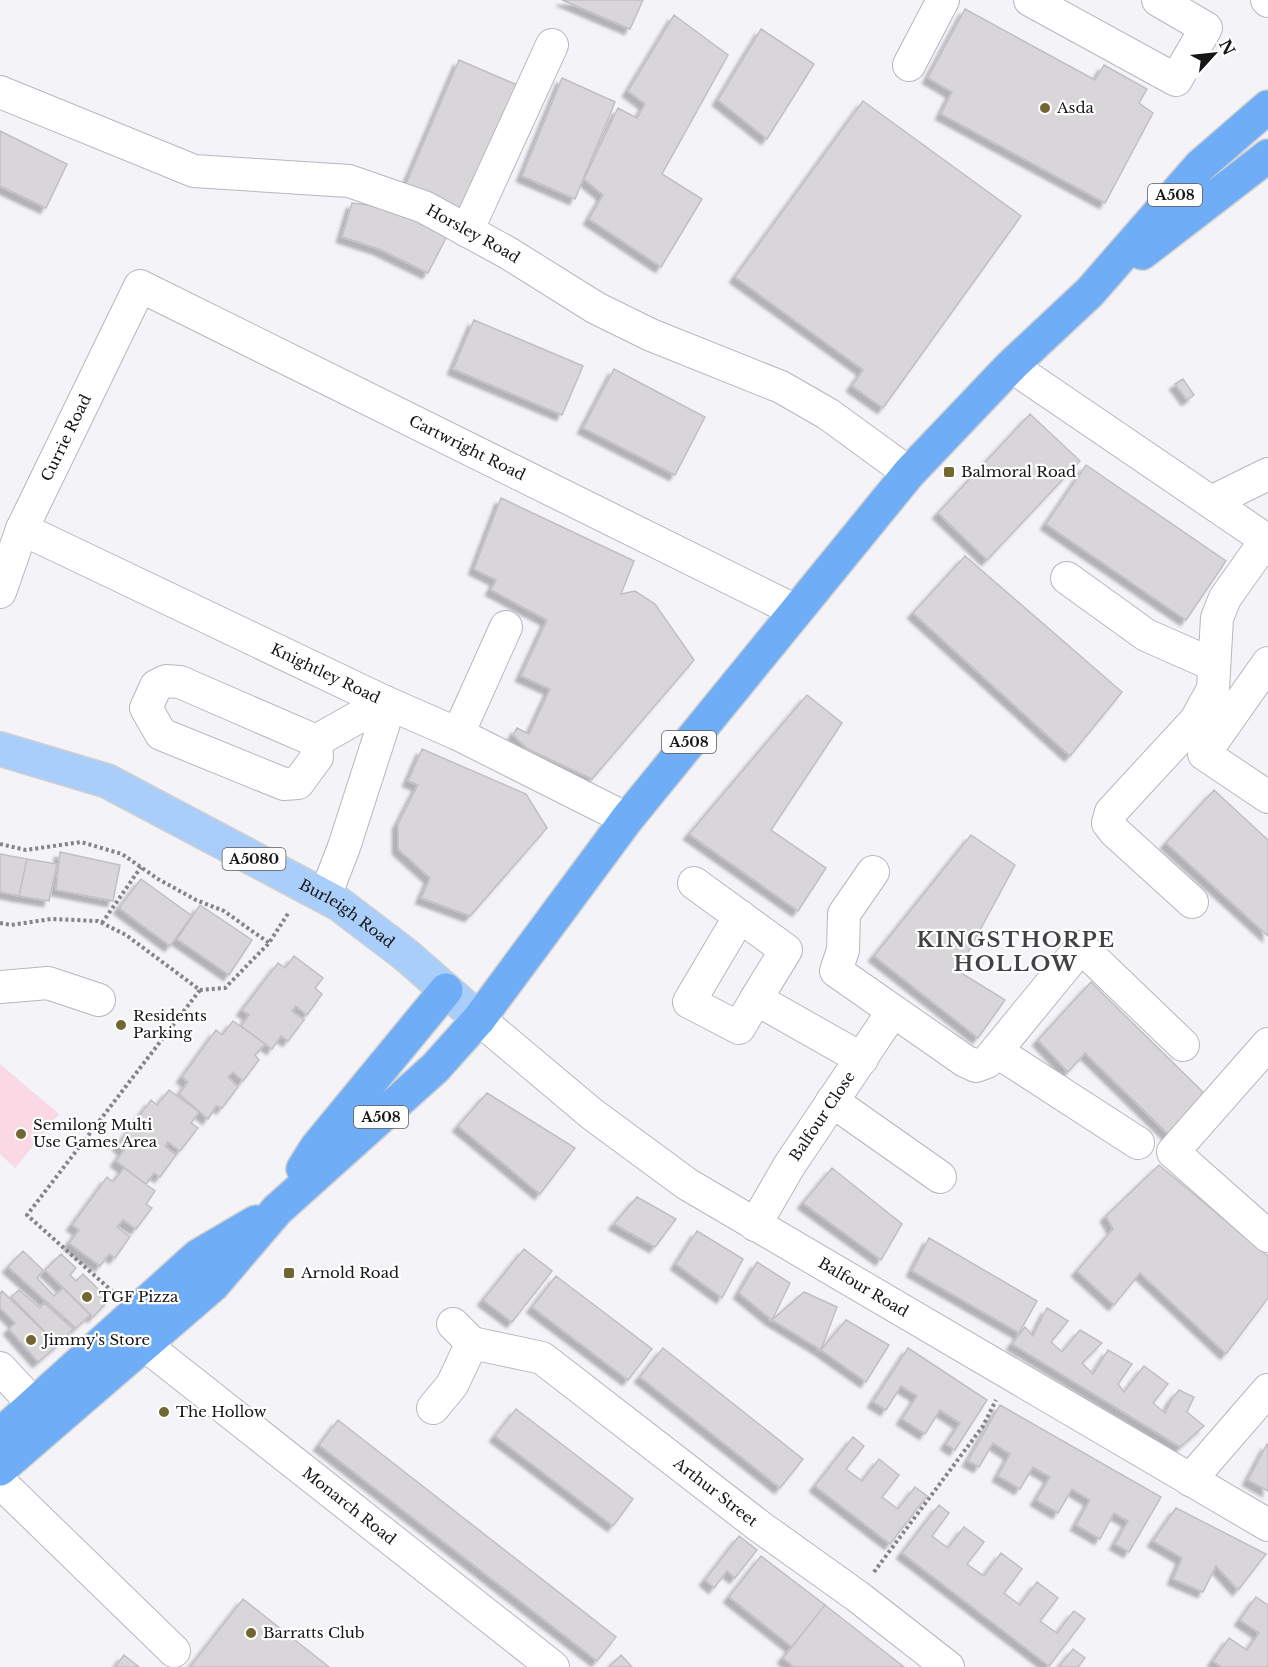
<svg xmlns="http://www.w3.org/2000/svg" width="1268" height="1667" font-family="'Libre Baskerville',serif">
<style>
.green{fill:#fad8e4}
.building{fill:#d9d6da;stroke:#c2bfc3;stroke-width:1.5;filter:url(#shadow)}
.lines{fill:none;stroke-linecap:round;stroke-linejoin:round}
.minor-casing{stroke:#b7b7bc;stroke-width:34}
.major-casing{stroke:#d0d0d1;stroke-width:36}
.highway-casing{stroke:#d0d0d1;stroke-width:36}
.path{stroke:#848487;stroke-width:4;stroke-dasharray:3 3;stroke-linecap:butt}
.minor{stroke:#fff;stroke-width:32}
.major{stroke:#a9cefa;stroke-width:33}
.highway{stroke:#6faef7;stroke-width:33}
.poi-dot{fill:#726633;stroke:#fff;stroke-width:2}
.labels{text-anchor:middle;stroke-width:4.5;stroke-linejoin:round;paint-order:stroke}
.shield{fill:#fff;stroke:#5c5c5d;stroke-width:1.5}
.shield-label{font-size:14px;font-weight:bold;fill:#161617}
.poi-label{font-size:15px;fill:#161617;stroke:#fff;text-anchor:start}
.street-label{font-size:15px;fill:#161617;stroke:#fff}
.district-label{font-size:21px;font-weight:bold;letter-spacing:1.5px;fill:#424245;stroke:#fff}
</style>
<defs>
<filter id="shadow"><feDropShadow dx="-5.5" dy="5.5" stdDeviation="1.5" flood-color="#0004"/></filter>
</defs>
<rect width="100%" height="100%" fill="#f3f3f8"/>
<path class="green" d="M 0,1064 L 59,1114 L 15,1168 L 0,1154 Z"/>
<path class="building" d="M 562,0 L 643,0 L 630,29 Z
M 965,9 L 1095,80 L 1104,65 L 1147,89 L 1139,103 L 1153,113 L 1105,203 L 941,114 L 952,92 L 928,78 Z
M 674,15 L 728,55 L 662,174 L 702,199 L 661,267 L 589,219 L 603,195 L 584,179 L 618,108 L 637,118 L 645,104 L 628,91 Z
M 761,29 L 814,64 L 767,139 L 718,100 Z
M 459,60 L 517,85 L 462,216 L 403,191 Z
M 562,78 L 615,102 L 575,199 L 522,176 Z
M 863,101 L 1021,216 L 883,408 L 852,386 L 863,370 L 735,277 Z
M 0,131 L 67,164 L 46,208 L 0,186 Z
M 352,203 L 401,209 L 449,232 L 428,273 L 379,249 L 342,237 Z
M 474,320 L 583,366 L 562,415 L 453,369 Z
M 614,369 L 705,417 L 675,475 L 583,428 Z
M 1183,379 L 1194,395 L 1187,400 L 1175,384 Z
M 1030,414 L 1080,461 L 987,560 L 938,513 Z
M 1086,465 L 1226,561 L 1186,620 L 1046,524 Z
M 501,498 L 634,561 L 621,594 L 635,591 L 655,604 L 694,660 L 592,779 L 528,749 L 513,735 L 517,728 L 529,734 L 550,689 L 521,676 L 547,620 L 491,590 L 496,580 L 474,569 Z
M 965,556 L 1122,692 L 1070,756 L 913,613 Z
M 807,695 L 842,723 L 771,830 L 826,868 L 798,911 L 689,834 Z
M 422,749 L 526,794 L 547,828 L 470,916 L 421,898 L 430,878 L 398,849 L 398,824 L 418,785 L 408,781 Z
M 1214,790 L 1268,840 L 1268,936 L 1166,843 Z
M 971,835 L 1015,865 L 958,971 L 1005,1000 L 978,1038 L 874,956 Z
M 60,852 L 120,865 L 113,901 L 56,890 Z
M 0,854 L 27,859 L 19,896 L 0,892 Z
M 27,859 L 57,864 L 49,901 L 19,896 Z
M 141,879 L 192,916 L 170,946 L 119,908 Z
M 200,905 L 252,940 L 229,975 L 177,939 Z
M 294,956 L 323,978 L 315,988 L 322,994 L 307,1015 L 296,1006 L 292,1011 L 304,1020 L 288,1041 L 281,1036 L 272,1049 L 241,1026 L 249,1015 L 242,1010 L 278,963 L 285,968 Z
M 1091,982 L 1215,1104 L 1171,1137 L 1085,1053 L 1068,1072 L 1038,1040 Z
M 233,1021 L 265,1044 L 255,1055 L 259,1060 L 243,1081 L 233,1072 L 228,1077 L 238,1087 L 222,1108 L 216,1106 L 208,1119 L 179,1094 L 188,1082 L 182,1077 L 216,1030 L 222,1035 Z
M 169,1090 L 199,1112 L 191,1123 L 198,1128 L 180,1151 L 168,1142 L 165,1146 L 176,1155 L 160,1177 L 154,1173 L 146,1184 L 116,1161 L 124,1150 L 118,1145 L 151,1100 L 157,1105 Z
M 487,1093 L 575,1148 L 540,1194 L 458,1126 Z
M 1159,1165 L 1268,1256 L 1268,1298 L 1226,1354 L 1140,1273 L 1114,1305 L 1077,1271 L 1113,1229 L 1106,1216 Z
M 124,1168 L 155,1191 L 146,1204 L 152,1208 L 136,1229 L 123,1220 L 117,1227 L 130,1237 L 115,1258 L 109,1254 L 100,1266 L 69,1243 L 79,1230 L 72,1225 L 107,1177 L 113,1182 Z
M 832,1168 L 902,1224 L 881,1260 L 803,1203 Z
M 637,1197 L 676,1219 L 655,1247 L 614,1224 Z
M 697,1231 L 743,1259 L 722,1298 L 676,1264 Z
M 929,1238 L 1037,1301 L 1019,1333 L 912,1271 Z
M 524,1249 L 552,1271 L 512,1322 L 483,1300 Z
M 23,1251 L 43,1270 L 37,1278 L 54,1296 L 63,1288 L 90,1315 L 76,1328 L 8,1267 Z
M 61,1254 L 76,1268 L 70,1275 L 76,1281 L 83,1274 L 109,1300 L 93,1317 L 45,1270 Z
M 757,1262 L 790,1283 L 772,1320 L 739,1293 Z
M 556,1276 L 652,1349 L 628,1380 L 532,1307 Z
M 19,1290 L 40,1308 L 44,1303 L 73,1329 L 58,1345 L 11,1297 Z
M 2,1291 L 58,1345 L 38,1362 L 9,1329 L 15,1323 L 0,1308 L 0,1294 Z
M 804,1292 L 837,1307 L 821,1350 L 772,1320 Z
M 1047,1308 L 1068,1321 L 1051,1342 L 1062,1352 L 1080,1330 L 1102,1343 L 1082,1363 L 1093,1374 L 1108,1350 L 1132,1364 L 1118,1384 L 1124,1392 L 1144,1366 L 1168,1384 L 1153,1403 L 1165,1413 L 1172,1399 L 1179,1390 L 1194,1397 L 1187,1412 L 1204,1426 L 1180,1447 L 1012,1344 L 1025,1327 L 1033,1336 Z
M 846,1320 L 889,1345 L 866,1382 L 821,1350 Z
M 663,1348 L 803,1459 L 780,1488 L 640,1377 Z
M 908,1348 L 987,1400 L 955,1450 L 946,1444 L 960,1423 L 940,1410 L 925,1434 L 902,1419 L 917,1396 L 901,1386 L 886,1410 L 873,1402 Z
M 1000,1405 L 1161,1497 L 1129,1552 L 1115,1544 L 1128,1521 L 1114,1513 L 1100,1539 L 1076,1525 L 1090,1500 L 1072,1489 L 1058,1513 L 1036,1500 L 1050,1477 L 1033,1467 L 1020,1489 L 998,1476 L 1010,1454 L 993,1443 L 979,1467 L 968,1461 Z
M 516,1409 L 633,1499 L 613,1526 L 495,1436 Z
M 338,1420 L 616,1637 L 597,1661 L 319,1445 Z
M 853,1437 L 864,1446 L 846,1469 L 862,1481 L 879,1459 L 899,1475 L 882,1497 L 898,1509 L 915,1487 L 927,1496 L 890,1544 L 815,1486 Z
M 1267,1444 L 1268,1445 L 1268,1491 L 1248,1480 Z
M 939,1505 L 949,1513 L 932,1536 L 948,1548 L 964,1527 L 984,1542 L 967,1564 L 984,1576 L 1001,1553 L 1022,1569 L 1004,1593 L 1020,1605 L 1037,1582 L 1058,1598 L 1040,1621 L 1057,1633 L 1074,1611 L 1085,1619 L 1049,1666 L 902,1553 Z
M 1176,1508 L 1266,1554 L 1238,1590 L 1216,1566 L 1203,1592 L 1173,1579 L 1182,1558 L 1153,1541 Z
M 739,1536 L 757,1550 L 735,1578 L 727,1571 L 714,1588 L 705,1580 Z
M 761,1556 L 825,1605 L 792,1647 L 729,1597 Z
M 1256,1597 L 1268,1605 L 1268,1667 L 1222,1667 L 1213,1661 L 1229,1638 L 1247,1650 L 1259,1633 L 1240,1620 Z
M 243,1599 L 329,1667 L 190,1667 Z
M 825,1605 L 904,1667 L 794,1667 L 783,1658 Z
M 1073,1649 L 1085,1658 L 1078,1667 L 1059,1667 Z
M 124,1655 L 139,1667 L 115,1667 Z
M 621,1655 L 632,1667 L 609,1667 Z"/>
<g class="lines">
<g class="minor-casing">
<g id="minor">
<path d="M 1030,0 L 1176,80 L 1206,28 L 1158,0"/>
<path d="M 1267,0 L 1268,1"/>
<path d="M 909,65 L 943,0"/>
<path id="s1" d="M 0,92 L 194,171 L 349,181 L 424,207 L 508,253 L 596,308 L 651,335 L 781,387 L 828,414 L 909,473"/>
<path d="M 467,231 L 552,45"/>
<path d="M 1011,366 L 1268,541"/>
<path d="M 1211,502 L 1268,474"/>
<path id="s2" d="M 22,529 L 385,702 L 458,734 L 627,819"/>
<path d="M 1067,578 L 1146,635 L 1214,665"/>
<path id="s3" d="M 0,592 L 22,529 L 140,286 L 796,611"/>
<path d="M 1268,663 L 1204,754 L 1268,797"/>
<path d="M 458,734 L 506,627"/>
<path d="M 316,741 L 180,682 L 166,681 L 156,686 L 146,708 L 161,734 L 284,784 L 298,783 L 317,757 L 316,741 L 385,702"/>
<path d="M 873,872 L 844,914 L 843,950 L 836,971 L 965,1061 L 976,1066 L 987,1062 L 1081,947 L 1183,1045"/>
<path d="M 694,883 L 786,950 L 756,999 L 862,1059"/>
<path d="M 325,896 L 344,847 L 384,723 L 385,702"/>
<path d="M 1192,902 L 1115,832 L 1108,823 L 1111,812 L 1196,720 L 1213,689 L 1217,618 L 1225,598 L 1266,540"/>
<path d="M 740,916 L 689,1002 L 739,1028 L 756,999"/>
<path d="M 0,987 L 48,983 L 99,1000"/>
<path id="s4" d="M 479,1019 L 592,1114 L 687,1184 L 1268,1525"/>
<path d="M 1268,1044 L 1173,1152 L 1268,1236"/>
<path d="M 996,1051 L 1138,1143"/>
<path d="M 832,1101 L 940,1177"/>
<path id="s5" d="M 755,1225 L 789,1166 L 893,1011"/>
<path id="s6" d="M 472,1343 L 542,1358 L 759,1526 L 857,1596 L 948,1667"/>
<path id="s7" d="M 145,1345 L 553,1667"/>
<path d="M 0,1368 L 51,1423"/>
<path d="M 433,1408 L 452,1385 L 472,1343 L 453,1324"/>
<path d="M 1190,1480 L 1268,1390"/>
<path d="M 0,1482 L 174,1651"/>
</g>
</g>
<g class="major-casing">
<g id="major">
<path id="s8" d="M 0,749 L 107,781 L 339,904 L 406,955 L 479,1019"/>
</g>
</g>
<g class="highway-casing">
<path id="highway" d="M 1142,253 L 1268,156
M 303,1169 L 316,1148 L 446,990
M 0,1435 L 198,1256 L 256,1222
M 0,1469 L 213,1285 L 277,1210 L 435,1068 L 479,1019 L 627,819 L 909,473 L 1011,366 L 1090,292 L 1200,166 L 1268,107"/>
</g>
<path class="path" d="M 0,844 L 26,850 L 81,842 L 122,854 L 158,879 L 196,900 L 224,911 L 269,943
M 0,923 L 11,925 L 51,919 L 98,921 L 126,935 L 200,990 L 225,988 L 269,943 L 289,912
M 102,923 L 141,867
M 113,1292 L 27,1215 L 200,990
M 874,1572 L 983,1426 L 996,1400"/>
<use href="#minor" class="minor"/>
<use href="#major" class="major"/>
<use href="#highway" class="highway"/>
</g>
<g class="poi-dot">
<circle cx="1045" cy="108" r="6"/>
<rect x="943" y="466" width="12" height="12" rx="3"/>
<circle cx="121" cy="1025" r="6"/>
<circle cx="21" cy="1134" r="6"/>
<rect x="283" y="1267" width="12" height="12" rx="3"/>
<circle cx="87" cy="1297" r="6"/>
<circle cx="31" cy="1340" r="6"/>
<circle cx="164" cy="1412" r="6"/>
<circle cx="251" cy="1633" r="6"/>
</g>
<g class="labels">
<g class="shield">
<rect x="1148" y="184" width="54" height="22" rx="4.5"/>
<rect x="662" y="731" width="54" height="22" rx="4.5"/>
<rect x="222.5" y="848" width="63" height="22" rx="4.5"/>
<rect x="354" y="1106" width="54" height="22" rx="4.5"/>
</g>
<g class="shield-label">
<text x="1175" y="200">A508</text>
<text x="689" y="747">A508</text>
<text x="254" y="864">A5080</text>
<text x="381" y="1122">A508</text>
</g>
<g class="poi-label">
<text x="1057" y="113">Asda</text>
<text x="961" y="477">Balmoral Road</text>
<text x="133" y="1021">Residents<tspan x="133" dy="17">Parking</tspan></text>
<text x="33" y="1130">Semilong Multi<tspan x="33" dy="17">Use Games Area</tspan></text>
<text x="301" y="1278">Arnold Road</text>
<text x="99" y="1302">TGF Pizza</text>
<text x="43" y="1345">Jimmy's Store</text>
<text x="176" y="1417">The Hollow</text>
<text x="263" y="1638">Barratts Club</text>
</g>
<g class="street-label">
<text dy="5" stroke="none"><textPath href="#s1" startOffset="500">Horsley Road</textPath></text>
<text dy="5" stroke="none"><textPath href="#s3" startOffset="168">Currie Road</textPath></text>
<text dy="5" stroke="none"><textPath href="#s3" startOffset="702">Cartwright Road</textPath></text>
<text dy="5" stroke="none"><textPath href="#s2" startOffset="336">Knightley Road</textPath></text>
<text dy="5" stroke="none"><textPath href="#s8" startOffset="386">Burleigh Road</textPath></text>
<text dy="5" stroke="none"><textPath href="#s5" startOffset="128">Balfour Close</textPath></text>
<text dy="5" stroke="none"><textPath href="#s4" startOffset="470">Balfour Road</textPath></text>
<text dy="5" stroke="none"><textPath href="#s6" startOffset="291">Arthur Street</textPath></text>
<text dy="5" stroke="none"><textPath href="#s7" startOffset="260">Monarch Road</textPath></text>
</g>
<g class="district-label">
<text x="1016" y="947">KINGSTHORPE<tspan x="1016" dy="24">HOLLOW</tspan></text>
</g>
</g>
<g transform="translate(1214 54) rotate(63)" stroke="#ffffff" stroke-width="4.5" paint-order="stroke">
<path d="M0-4.5L10 22L0 15L-10 22Z" fill="#161617"/>
<text y="-9" font-size="16" font-weight="bold" text-anchor="middle" fill="#161617">N</text>
</g>
</svg>
